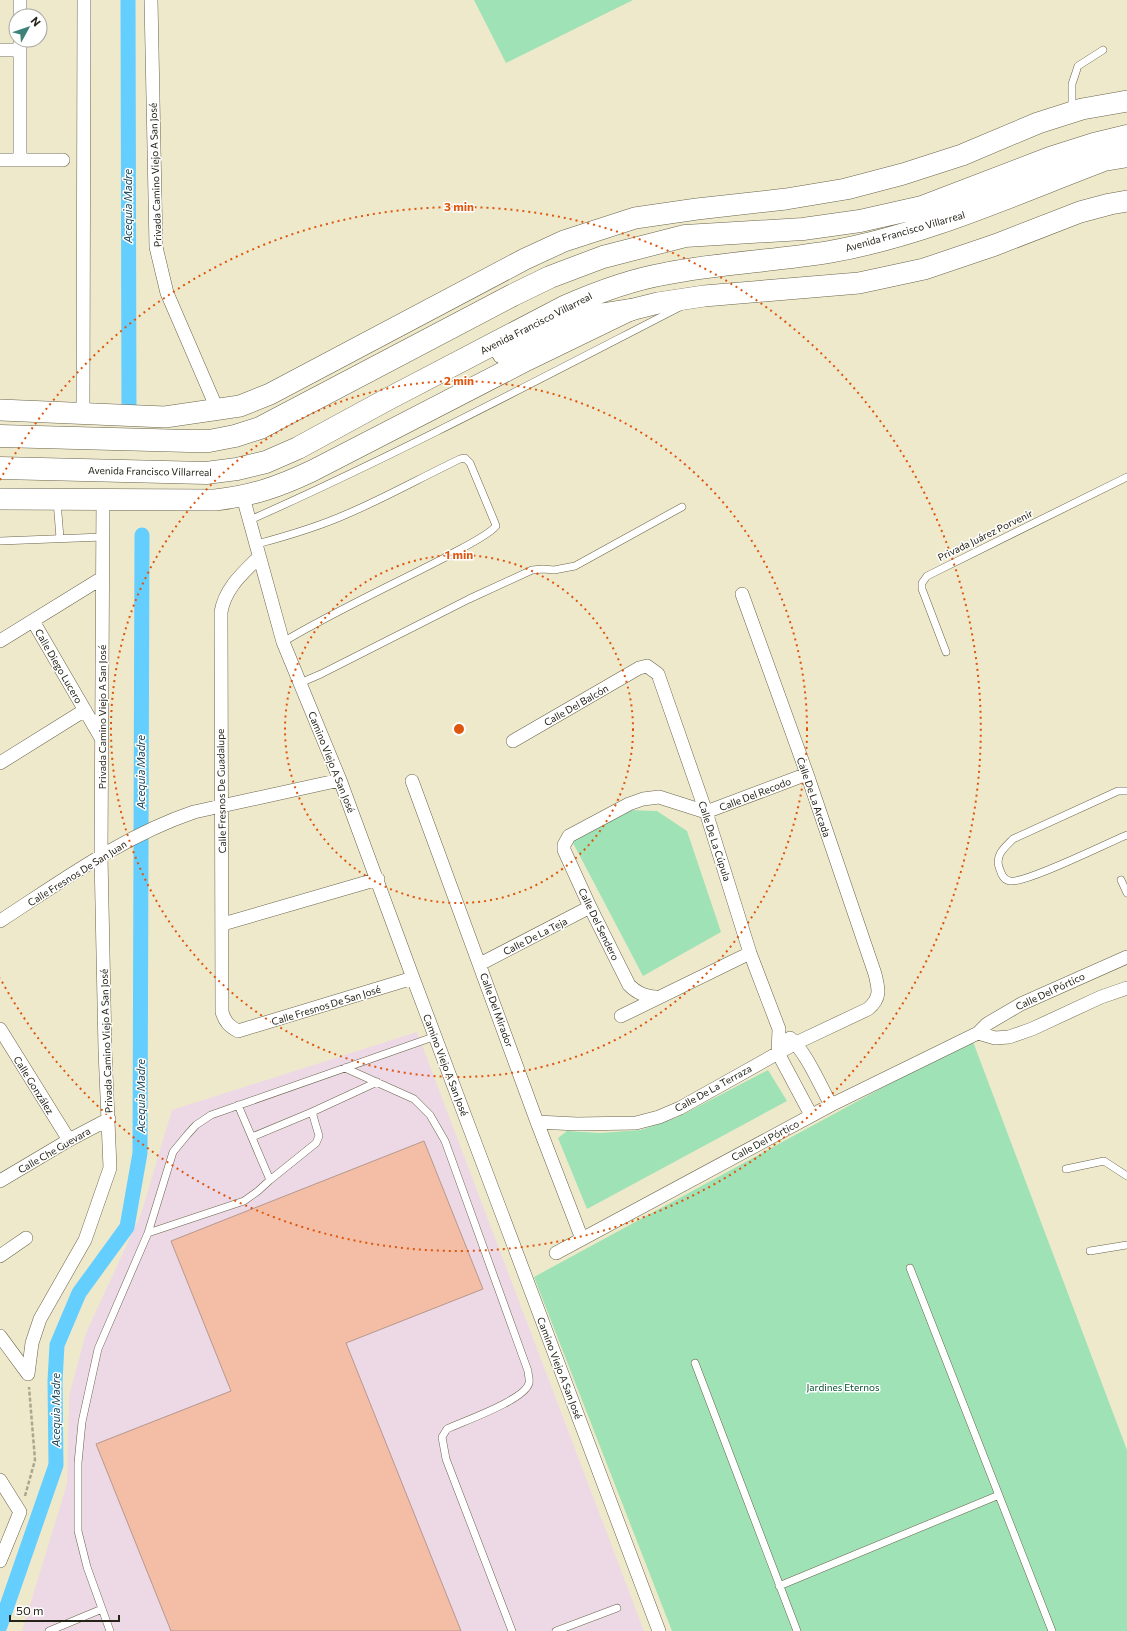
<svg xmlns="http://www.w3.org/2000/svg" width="1127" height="1631" font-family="Commissioner,sans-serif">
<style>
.industrial{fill:#edd8e6}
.green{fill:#9ee2b6}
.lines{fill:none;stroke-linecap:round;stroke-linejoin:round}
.canal{stroke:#64cefe;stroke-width:15}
.building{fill:#f4bea6;stroke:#b5988c}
.service-casing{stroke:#69644a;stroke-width:8}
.minor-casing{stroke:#69644a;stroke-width:14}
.primary-casing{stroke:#69644a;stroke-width:22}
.trunk-casing{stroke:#69644a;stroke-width:23}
.path{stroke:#aba68f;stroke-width:2.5;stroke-dasharray:4 2;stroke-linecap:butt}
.service{stroke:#fff;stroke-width:7}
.minor{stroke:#fff;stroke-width:13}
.primary{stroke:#fff;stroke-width:21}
.trunk{stroke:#fff;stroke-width:22}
.ring{fill:none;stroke:#de560d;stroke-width:2;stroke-dasharray:2 4}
.labels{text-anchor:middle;stroke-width:3;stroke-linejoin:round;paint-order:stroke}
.street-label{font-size:10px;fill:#262419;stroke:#fff}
.park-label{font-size:10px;fill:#054f2c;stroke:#fff}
.water-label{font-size:11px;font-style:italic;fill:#164458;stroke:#fff}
.centre{fill:#de560d;stroke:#fff;stroke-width:2}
.ring-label{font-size:12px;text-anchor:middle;font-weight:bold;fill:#de560d;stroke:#fff;stroke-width:3;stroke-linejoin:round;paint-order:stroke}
</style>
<rect width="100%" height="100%" fill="#efe9cc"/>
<path class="industrial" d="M 417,1032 L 644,1631 L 22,1631 L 67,1484 L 69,1396 L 86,1333 L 141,1214 L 172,1110 Z"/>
<path class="green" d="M 474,0 L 633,0 L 506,63 Z
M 627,810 L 657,811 L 687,831 L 721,932 L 643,976 L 572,841 Z
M 972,1039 L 1127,1450 L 1127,1631 L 672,1631 L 534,1277 Z
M 768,1070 L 787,1101 L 587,1209 L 558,1138 L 567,1131 L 600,1133 L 641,1130 L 676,1118 Z"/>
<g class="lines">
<path class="canal" d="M 128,0 L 129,413
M 0,1626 L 56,1465 L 55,1381 L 57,1345 L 79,1293 L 127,1227 L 140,1153 L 142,535"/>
</g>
<path class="building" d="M 424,1141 L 483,1289 L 346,1343 L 461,1631 L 171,1631 L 96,1444 L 231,1391 L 171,1241 Z"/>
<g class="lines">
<g class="service-casing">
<path id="service" d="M 1072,111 L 1072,84 L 1078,66 L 1103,50
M 57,501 L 60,538
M 250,520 C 396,455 538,380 680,307
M 0,541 L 103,537
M 257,544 C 287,536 318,527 347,514 C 385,498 422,477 460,459 L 465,458 L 470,463 L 495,523 L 496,526 C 487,537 457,550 444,558 C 390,586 335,611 283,642
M 946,652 L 922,589 L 922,583 L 927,576 L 1127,477
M 300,683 L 321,674 L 469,599 L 532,570 L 543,569 L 554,570 L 575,566 L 682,507
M 1127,791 L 1118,791 L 1013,839 C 1005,847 995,855 999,867 C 1001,873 1003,880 1010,881 C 1025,884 1107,843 1127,835
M 1121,880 L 1127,893
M 345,1068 L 414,1099 L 430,1115 L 445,1141 L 528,1371 C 528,1375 530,1380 529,1383 C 525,1400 464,1421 447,1429 L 442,1437 L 446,1459 L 512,1631
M 238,1105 L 270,1180
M 312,1112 L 377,1082
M 1066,1169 L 1104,1161 L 1127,1176
M 148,1233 L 244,1201 L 258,1191 L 270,1180 L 316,1143 L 319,1136 L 312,1112 L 252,1137
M 1090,1251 L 1127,1245
M 910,1268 L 1052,1631
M 695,1363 L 797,1631
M 779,1586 L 999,1495
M 49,1631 L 102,1609
M 110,1631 L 87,1567 L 78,1531 L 78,1463 L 82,1422 L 98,1349 L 148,1233 L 173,1152 L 187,1135 L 196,1125 L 211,1115 L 436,1036
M 556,1631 L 617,1608"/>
</g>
<g class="minor-casing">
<path id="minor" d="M 151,0 L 156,247 L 167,293 L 218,411
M 20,16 L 20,0
M 0,50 L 20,50
M 0,160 L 63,160
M 20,160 L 20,40
M 83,414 L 84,0
M 243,497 L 283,642 L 340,780 L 413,978 L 659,1631
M 259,557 C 243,573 225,588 221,612 L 222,1012 C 225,1022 229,1026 238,1031 L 413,978
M 33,621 L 101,738
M 0,641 L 102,578
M 513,741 L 639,668 L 647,666 L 658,674 L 706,812 L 750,953 L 779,1029 L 778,1053 L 811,1115
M 0,763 L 85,710
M 412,781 L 537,1122 L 582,1239
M 0,921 C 62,881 123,836 194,812 L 340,780
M 223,924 L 378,879
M 480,964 L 590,907
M 656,997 C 644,996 637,993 629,985 L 590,907 L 564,850 L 564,845 L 569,836 L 629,804 L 643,799 L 659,797 L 706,812 L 807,774
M 621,1016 L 750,953
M 0,1029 L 69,1140
M 978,1033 L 995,1038 L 1009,1037 L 1032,1029 L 1101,997 L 1127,988
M 790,1038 C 806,1052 820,1085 831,1105
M 537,1122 L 577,1124 L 636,1123 L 659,1117 L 680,1108 L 796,1043 L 868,1009 C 881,998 879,990 875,974 L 807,774 L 742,594
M 0,1181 L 69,1140 L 109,1119
M 556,1253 L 831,1105 L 978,1033 L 987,1024 L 1021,1004 L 1127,957
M 0,1256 L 26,1238
M 0,1336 L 28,1374
M 28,1374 L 32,1343 L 40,1319 L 85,1240 L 110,1168 L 105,1050 L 101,856 L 103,498
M 0,1480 L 20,1512 L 0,1561"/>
</g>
<g class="primary-casing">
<path id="primary" d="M 0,410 L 165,417 L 240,406 L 270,394 L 525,259 L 564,241 L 635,218 L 697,209 L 786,199 L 846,189 L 903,174 L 962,155 L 1038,123 L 1082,109 L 1127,101
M 0,499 L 215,500 C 252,496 278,487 312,471 L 527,360 L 630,310 L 658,303 L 704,296 L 859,283 L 924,269 L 995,245 L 1080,212 L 1110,204 L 1127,201"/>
</g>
<g class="trunk-casing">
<path id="trunk" d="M 503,353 L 598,315 L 630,310
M 0,436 L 189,441 L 209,441 L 235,436 L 260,428 L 513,295 L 550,277 L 603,257 L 685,236 L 803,229 L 860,221 L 922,207 L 1050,158 L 1094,144 L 1127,136
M 0,468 L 206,473 L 237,469 L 266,462 L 298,448 L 388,399 L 566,306 C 598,292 630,280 664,274 C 718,263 774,261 829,252 C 925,235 1014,194 1104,160 L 1127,156"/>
</g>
<path class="path" d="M 25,1496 L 35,1460 L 29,1387"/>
<use href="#service" class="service"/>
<use href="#minor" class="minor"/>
<use href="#primary" class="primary"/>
<use href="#trunk" class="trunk"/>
</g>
<g class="ring">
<circle cx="459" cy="729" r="174"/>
<circle cx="459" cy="729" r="348"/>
<path d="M0 480A522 522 0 1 1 0 978"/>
</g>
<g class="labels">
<g class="street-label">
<text transform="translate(155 175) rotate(-92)" y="4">Privada Camino Viejo A San José</text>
<text transform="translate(905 231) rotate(-16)" y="4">Avenida Francisco Villarreal</text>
<text transform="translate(536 323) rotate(-27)" y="4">Avenida Francisco Villarreal</text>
<text transform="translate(150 471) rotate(1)" y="4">Avenida Francisco Villarreal</text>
<text transform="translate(985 535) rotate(-26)" y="4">Privada Juárez Porvenir</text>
<text transform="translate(59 666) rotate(60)" y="4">Calle Diego Lucero</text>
<text transform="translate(576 705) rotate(-30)" y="4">Calle Del Balcón</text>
<text transform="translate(102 717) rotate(-90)" y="4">Privada Camino Viejo A San José</text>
<text transform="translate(332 762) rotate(68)" y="4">Camino Viejo A San José</text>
<text transform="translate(221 791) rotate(-91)" y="4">Calle Fresnos De Guadalupe</text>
<text transform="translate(755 794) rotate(-21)" y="4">Calle Del Recodo</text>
<text transform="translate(814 797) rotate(71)" y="4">Calle De La Arcada</text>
<text transform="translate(715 841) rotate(72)" y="4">Calle De La Cúpula</text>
<text transform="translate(77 873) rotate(-32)" y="4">Calle Fresnos De San Juan</text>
<text transform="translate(599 924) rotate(64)" y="4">Calle Del Sendero</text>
<text transform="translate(535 936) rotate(-27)" y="4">Calle De La Teja</text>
<text transform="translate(1050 991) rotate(-25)" y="4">Calle Del Pórtico</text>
<text transform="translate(326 1005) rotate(-17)" y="4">Calle Fresnos De San José</text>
<text transform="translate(497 1010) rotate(70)" y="4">Calle Del Mirador</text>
<text transform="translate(106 1041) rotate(-92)" y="4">Privada Camino Viejo A San José</text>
<text transform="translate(446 1065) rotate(69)" y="4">Camino Viejo A San José</text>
<text transform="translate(34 1085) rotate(58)" y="4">Calle González</text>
<text transform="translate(713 1088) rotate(-29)" y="4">Calle De La Terraza</text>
<text transform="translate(765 1140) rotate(-28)" y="4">Calle Del Pórtico</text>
<text transform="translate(54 1150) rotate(-30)" y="4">Calle Che Guevara</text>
<text transform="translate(560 1368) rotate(69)" y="4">Camino Viejo A San José</text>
</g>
<g class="park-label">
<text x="843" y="1391">Jardines Eternos</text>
</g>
<g class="water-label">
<text transform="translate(128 206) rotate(-90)" y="4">Acequia Madre</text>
<text transform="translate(141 772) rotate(-90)" y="4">Acequia Madre</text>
<text transform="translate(141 1096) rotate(-90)" y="4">Acequia Madre</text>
<text transform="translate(56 1410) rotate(-90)" y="4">Acequia Madre</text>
</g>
</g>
<circle cx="459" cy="729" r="6" class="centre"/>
<g class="ring-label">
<text x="459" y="211">3 min</text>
<text x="459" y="385">2 min</text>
<text x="459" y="559">1 min</text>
</g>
<g transform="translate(28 28) rotate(50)"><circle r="19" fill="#ffffff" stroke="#a8a7a3"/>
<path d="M0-3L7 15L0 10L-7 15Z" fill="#3c8279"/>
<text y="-6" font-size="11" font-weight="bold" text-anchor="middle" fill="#262419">N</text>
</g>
<path d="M10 1615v6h109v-6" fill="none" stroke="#262419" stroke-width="2"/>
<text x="16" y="1615" font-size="12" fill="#262419" stroke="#ffffff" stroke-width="3" paint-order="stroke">50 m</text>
</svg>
